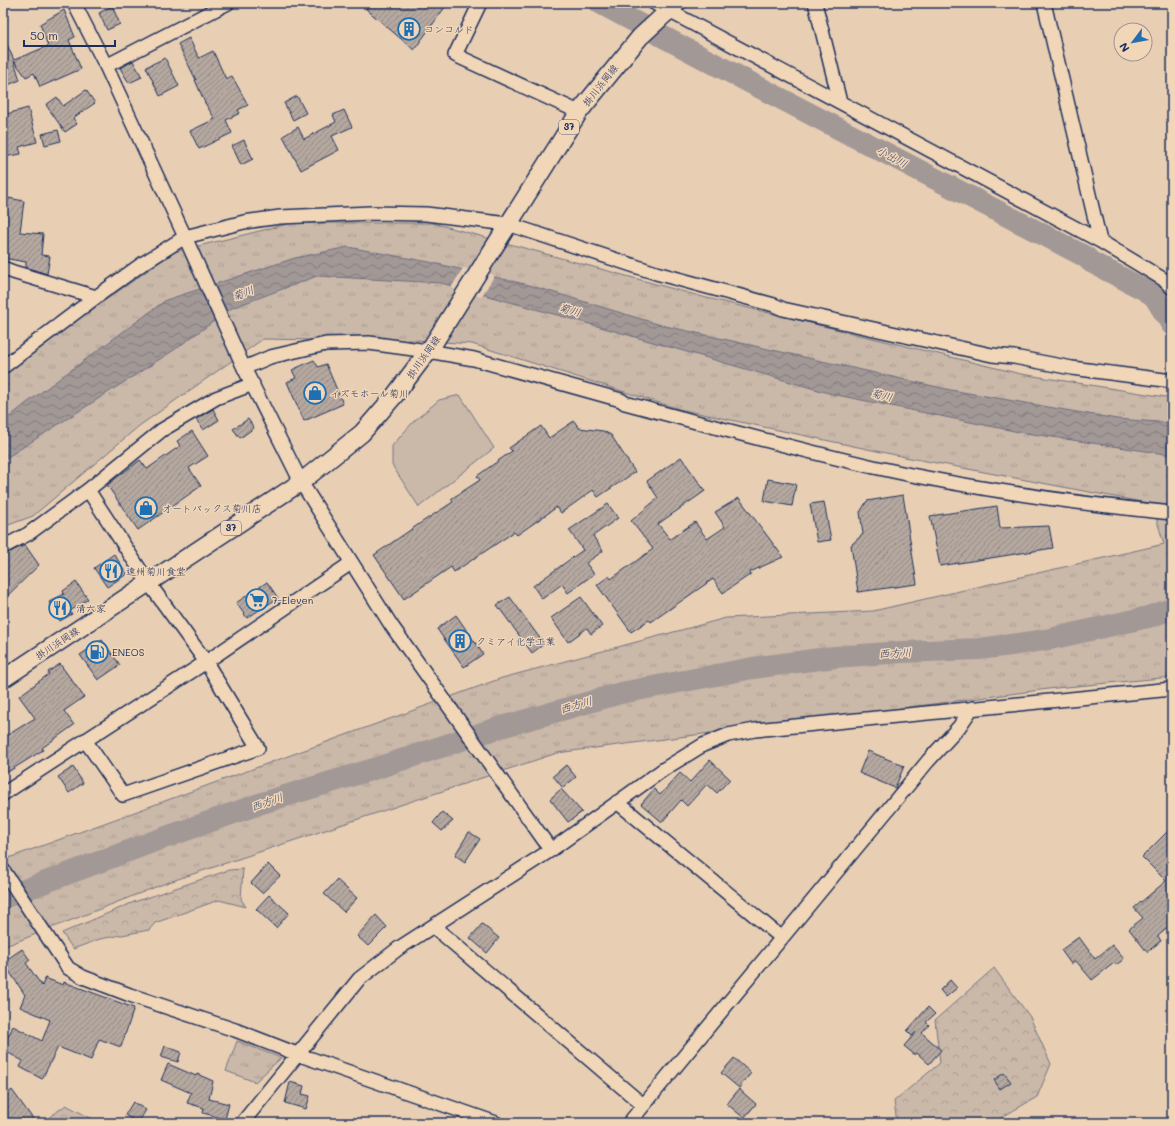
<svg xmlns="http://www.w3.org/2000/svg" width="1175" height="1126" font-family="Mali,'Klee One',sans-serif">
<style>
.grass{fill:url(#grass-tufts);stroke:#727483}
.forest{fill:url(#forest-crowns);stroke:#727483}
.pitch{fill:#cab8a8;stroke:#727483}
.water{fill:url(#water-waves);stroke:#6c6e80}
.pier{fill:#e8cfb4}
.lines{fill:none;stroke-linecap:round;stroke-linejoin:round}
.river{stroke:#a29896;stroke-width:22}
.building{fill:url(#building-hatch);stroke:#1b2f5e}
.minor-casing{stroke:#1b2f5e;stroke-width:16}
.major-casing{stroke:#1b2f5e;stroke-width:20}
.minor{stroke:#f1d6b8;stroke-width:13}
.major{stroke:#f1d6b8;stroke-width:17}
.labels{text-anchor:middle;stroke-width:3;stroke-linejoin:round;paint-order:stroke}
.shield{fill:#f1d6b8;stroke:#5b6179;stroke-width:1}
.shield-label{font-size:9px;font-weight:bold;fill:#1b2f5e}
.poi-label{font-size:10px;fill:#1b2f5e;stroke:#f1d6b8;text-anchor:start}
.street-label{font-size:10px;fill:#1b2f5e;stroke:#f1d6b8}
.water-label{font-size:11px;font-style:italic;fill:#364469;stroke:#f1d6b8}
</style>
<defs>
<pattern id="grass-tufts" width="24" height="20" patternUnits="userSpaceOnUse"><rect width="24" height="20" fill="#cab8a8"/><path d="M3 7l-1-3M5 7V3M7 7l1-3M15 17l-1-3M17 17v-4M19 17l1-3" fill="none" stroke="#ad9e93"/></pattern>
<pattern id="forest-crowns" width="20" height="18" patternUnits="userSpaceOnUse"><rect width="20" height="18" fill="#cab8a8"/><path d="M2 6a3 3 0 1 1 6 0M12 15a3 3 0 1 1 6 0" fill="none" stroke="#ad9e93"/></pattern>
<pattern id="water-waves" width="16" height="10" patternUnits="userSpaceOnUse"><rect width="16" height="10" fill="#a29896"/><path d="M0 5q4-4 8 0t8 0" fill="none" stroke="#837c7e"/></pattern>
<pattern id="building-hatch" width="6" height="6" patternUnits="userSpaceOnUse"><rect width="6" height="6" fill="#b5a89f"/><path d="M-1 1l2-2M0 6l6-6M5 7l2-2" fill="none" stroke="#928985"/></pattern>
</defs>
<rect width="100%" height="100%" fill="#e8cfb4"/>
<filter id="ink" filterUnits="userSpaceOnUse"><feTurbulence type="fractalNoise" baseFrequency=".025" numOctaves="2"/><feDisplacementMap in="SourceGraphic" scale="8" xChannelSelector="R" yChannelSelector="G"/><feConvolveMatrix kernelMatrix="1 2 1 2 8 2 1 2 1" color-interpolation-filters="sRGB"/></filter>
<g filter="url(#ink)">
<path class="grass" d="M 292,223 L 433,223 L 703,297 L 1021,374 L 1172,398 L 1172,677 L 1056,688 L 557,753 L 166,883 L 3,947 L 3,860 L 502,678 L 726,618 L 873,611 L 1164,544 L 1152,504 L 905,457 L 679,409 L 472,344 L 415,340 L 371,341 L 263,339 L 139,426 L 33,516 L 3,527 L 3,376 L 60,332 L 174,252 Z
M 237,1041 L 281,1058 L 255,1082 L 226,1071 Z
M 66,1105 L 100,1123 L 45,1123 L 44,1121 Z"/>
<path class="forest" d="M 243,869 L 241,899 L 246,907 L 219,900 L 155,923 L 149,930 L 100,939 L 73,949 L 62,933 L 134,902 L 229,870 Z
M 994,968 L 1030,1017 L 1051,1064 L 1037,1097 L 995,1121 L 989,1123 L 897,1123 L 894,1101 L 940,1063 L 935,1020 Z"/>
<path class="pitch" d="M 460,395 L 494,448 L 419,507 L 392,465 L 392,446 L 413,422 L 439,400 Z"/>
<path class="water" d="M 348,247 L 429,262 L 529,285 L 661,325 L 951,390 L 1117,419 L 1172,423 L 1172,455 L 1019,432 L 832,394 L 604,328 L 441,283 L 317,276 L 232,308 L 174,350 L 3,460 L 3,422 L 28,402 L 166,300 L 295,258 Z"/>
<path class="pier" d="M 463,268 L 495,275 L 481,297 L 451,288 Z"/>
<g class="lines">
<path class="river" d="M 600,3 C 761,90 924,172 1086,257 L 1091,262 L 1145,290 L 1154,296 L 1172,325
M 3,898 L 155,841 L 262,803 L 377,768 L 498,728 L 621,693 L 753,668 L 835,657 L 902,652 L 979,649 L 1018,644 L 1050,639 L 1148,617 L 1172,609"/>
</g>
<path class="building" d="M 370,3 L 448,3 L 414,50 L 366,9 Z
M 112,6 L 120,24 L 107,30 L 99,13 Z
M 64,10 L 75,37 L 69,40 L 81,69 L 40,87 L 34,73 L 26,77 L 14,61 L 20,80 L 3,87 L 3,36 L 14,60 L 48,46 L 40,24 Z
M 189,38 L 199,58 L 213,51 L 226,79 L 232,76 L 248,105 L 238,110 L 240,113 L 226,120 L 232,133 L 199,149 L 190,131 L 215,119 L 205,103 L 195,80 L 196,80 L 178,44 Z
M 165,58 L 179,86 L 160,96 L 146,67 Z
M 133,61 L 142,77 L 129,83 L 120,68 Z
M 86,90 L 95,103 L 73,118 L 77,124 L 65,132 L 46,105 L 57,97 L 63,106 Z
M 297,96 L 306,113 L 293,120 L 284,103 Z
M 28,108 L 37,142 L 19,147 L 21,154 L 3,157 L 3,115 Z
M 344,110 L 352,127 L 332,136 L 339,150 L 301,170 L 283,136 L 298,127 L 304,139 L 336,122 L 333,115 Z
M 58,130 L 61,141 L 45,145 L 42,134 Z
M 244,140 L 253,159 L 241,165 L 232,146 Z
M 3,197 L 24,201 L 20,232 L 43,234 L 41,255 L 50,256 L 47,274 L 26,267 L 26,262 L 3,258 Z
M 314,360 L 318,367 L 326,364 L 343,404 L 304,421 L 287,382 L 296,378 L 292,370 Z
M 213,409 L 219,420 L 203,430 L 196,419 Z
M 248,419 L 254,428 L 240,438 L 233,429 Z
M 574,421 L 579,428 L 603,431 L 611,435 L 635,472 L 598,497 L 593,490 L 561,513 L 557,507 L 517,535 L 514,532 L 454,572 L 451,567 L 404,599 L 374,555 L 422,522 L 453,502 L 451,499 L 480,480 L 477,476 L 512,451 L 509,448 L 541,426 L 549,438 Z
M 192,431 L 208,456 L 189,468 L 201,486 L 138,530 L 107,485 L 140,460 L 147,469 L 180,446 L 177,441 Z
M 681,457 L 705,491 L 658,524 L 670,539 L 695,522 L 707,539 L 725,527 L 715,512 L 739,498 L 783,557 L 750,572 L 751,574 L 723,593 L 713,579 L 651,622 L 649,620 L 631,632 L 597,585 L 609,576 L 611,579 L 653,549 L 631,521 L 658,498 L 647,481 Z
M 768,479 L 796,484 L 792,506 L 764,501 Z
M 903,495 L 917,584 L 858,592 L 851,545 L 863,534 L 860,512 L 867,501 Z
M 824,502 L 831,540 L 817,542 L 810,504 Z
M 608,504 L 618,518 L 593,536 L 603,551 L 586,563 L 594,574 L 568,593 L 562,584 L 542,599 L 533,586 L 583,550 L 569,530 Z
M 997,506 L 1000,528 L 1049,526 L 1053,548 L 940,566 L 930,516 Z
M 25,545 L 39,565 L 3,600 L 3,555 Z
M 114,554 L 127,574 L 107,587 L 94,568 Z
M 76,582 L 88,599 L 70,611 L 72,614 L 60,621 L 49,602 L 64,594 L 63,591 Z
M 267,582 L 278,598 L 247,618 L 236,603 Z
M 510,597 L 544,644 L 532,653 L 497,605 Z
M 581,597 L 602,626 L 591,634 L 587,628 L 568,642 L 551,618 Z
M 456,615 L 483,654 L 464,667 L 437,629 Z
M 102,640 L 120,665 L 98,680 L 80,655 Z
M 60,664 L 84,697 L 64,711 L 74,725 L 42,748 L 43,750 L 3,775 L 3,738 L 35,718 L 19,696 L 49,674 L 48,672 Z
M 868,751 L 904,766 L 895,788 L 859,773 Z
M 710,760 L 730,779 L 717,793 L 707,784 L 687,806 L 681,800 L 662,822 L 641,804 L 654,789 L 660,795 L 680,773 L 690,782 Z
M 566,765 L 576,777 L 563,788 L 553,776 Z
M 73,767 L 83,783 L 69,793 L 58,777 Z
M 561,789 L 582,812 L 568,822 L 550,799 Z
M 442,812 L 453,821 L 442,831 L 433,823 Z
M 1172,827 L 1172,924 L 1158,936 L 1161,941 L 1147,952 L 1129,929 L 1143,918 L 1134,908 L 1166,881 L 1142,857 Z
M 469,832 L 480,839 L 465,862 L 455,855 Z
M 268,864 L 280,876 L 262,893 L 251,883 Z
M 337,880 L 357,898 L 344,912 L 324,894 Z
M 269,895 L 289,913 L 276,928 L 256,909 Z
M 376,915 L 387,927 L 368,946 L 357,936 Z
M 482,924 L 499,938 L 487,953 L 470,938 Z
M 1079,937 L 1095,959 L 1112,945 L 1124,959 L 1116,965 L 1114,963 L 1092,980 L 1076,961 L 1071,964 L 1061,950 Z
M 22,949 L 30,960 L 26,963 L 42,986 L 45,978 L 63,985 L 64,982 L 134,1008 L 121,1047 L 99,1039 L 91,1060 L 58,1047 L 42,1079 L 20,1067 L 23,1061 L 3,1050 L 3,1036 L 7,1039 L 13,1026 L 42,1041 L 50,1020 L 20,1007 L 25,995 L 3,962 Z
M 950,980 L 957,988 L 946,997 L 940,990 Z
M 928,1007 L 935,1014 L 926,1022 L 929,1025 L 922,1033 L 941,1050 L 929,1064 L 917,1053 L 915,1055 L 904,1046 L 916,1032 L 912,1036 L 907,1031 Z
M 165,1046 L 181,1052 L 178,1062 L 161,1057 Z
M 734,1058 L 751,1073 L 739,1088 L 721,1073 Z
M 168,1064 L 196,1076 L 197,1074 L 213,1081 L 209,1099 L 229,1104 L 225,1119 L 203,1113 L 204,1108 L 187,1103 L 191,1093 L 161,1080 Z
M 1004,1073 L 1011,1082 L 1000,1089 L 994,1080 Z
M 290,1082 L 304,1086 L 302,1094 L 310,1096 L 306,1109 L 285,1103 Z
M 739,1089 L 756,1104 L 744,1118 L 727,1104 Z
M 12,1090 L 36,1123 L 3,1123 L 3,1097 Z
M 133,1102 L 146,1110 L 138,1123 L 125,1115 Z"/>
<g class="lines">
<g class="minor-casing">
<path id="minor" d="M 74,3 L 106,66 L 185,237 L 244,368 L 301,482 L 391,625 L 551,850
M 480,3 L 455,55 L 579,112
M 654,3 L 1100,241 L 1163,279 L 1172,288
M 815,3 L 840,102
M 1044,3 L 1100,241
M 106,66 L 228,3
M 3,268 L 13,272 L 96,297
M 3,367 L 96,297 L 142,264 L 185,237 L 244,222 L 280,217 L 371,213 L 426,214 L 508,224 L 656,273 L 774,305 L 783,309 L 992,355 L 1014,357 L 1072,368 L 1172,381
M 244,368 L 270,357 L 326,344 L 369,343 L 428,351 L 474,359 L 621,400 L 625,403 C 708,425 790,448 874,467 C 972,489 1072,503 1172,513
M 3,547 L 28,534 L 88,490 L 162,430 L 216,398 L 253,384
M 85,740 L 123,795 L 258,748 L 206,662 L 148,582 L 88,490
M 3,794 L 206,662 L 351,563
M 617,802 L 782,938
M 3,870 L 68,968 L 83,977 L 130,995 L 235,1030 L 297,1054 L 496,1123
M 433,926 L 643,1105
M 242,1123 L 359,979 L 399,948 L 551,850 L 664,769 L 682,758 L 703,745 L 728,735 L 755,730 L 1172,689
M 629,1123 L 928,761 L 959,727 L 972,708"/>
</g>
<g class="major-casing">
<path id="major" d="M 3,679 L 301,482 L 362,433 L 395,395 L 432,346 L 579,112 L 640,37 L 677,3"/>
</g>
<use href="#minor" class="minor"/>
<use href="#major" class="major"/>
</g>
</g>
<defs>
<g id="building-ring" transform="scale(1.15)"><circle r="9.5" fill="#f1d6b8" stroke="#1f6fb2" stroke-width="1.5"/><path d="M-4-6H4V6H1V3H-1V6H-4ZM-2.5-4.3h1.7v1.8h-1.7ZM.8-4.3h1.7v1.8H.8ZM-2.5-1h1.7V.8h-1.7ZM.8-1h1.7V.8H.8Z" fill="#1f6fb2"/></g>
<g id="shop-ring" transform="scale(1.15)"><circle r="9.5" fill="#f1d6b8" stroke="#1f6fb2" stroke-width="1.5"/><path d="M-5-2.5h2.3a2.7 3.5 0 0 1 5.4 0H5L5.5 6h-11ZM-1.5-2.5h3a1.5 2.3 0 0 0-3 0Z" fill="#1f6fb2"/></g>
<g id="restaurant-ring" transform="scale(1.15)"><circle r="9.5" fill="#f1d6b8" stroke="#1f6fb2" stroke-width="1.5"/><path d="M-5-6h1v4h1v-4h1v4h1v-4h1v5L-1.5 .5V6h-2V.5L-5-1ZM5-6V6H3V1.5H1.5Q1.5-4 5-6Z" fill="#1f6fb2"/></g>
<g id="supermarket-ring" transform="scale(1.15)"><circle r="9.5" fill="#f1d6b8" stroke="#1f6fb2" stroke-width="1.5"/><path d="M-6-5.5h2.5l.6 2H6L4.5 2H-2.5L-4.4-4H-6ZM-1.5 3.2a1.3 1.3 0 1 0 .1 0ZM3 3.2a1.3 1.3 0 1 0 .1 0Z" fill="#1f6fb2"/></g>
<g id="fuel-ring" transform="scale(1.15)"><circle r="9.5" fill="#f1d6b8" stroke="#1f6fb2" stroke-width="1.5"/><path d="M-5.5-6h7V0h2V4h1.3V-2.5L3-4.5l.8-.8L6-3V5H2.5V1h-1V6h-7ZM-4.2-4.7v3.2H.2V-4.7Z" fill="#1f6fb2"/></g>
</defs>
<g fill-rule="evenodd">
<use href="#building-ring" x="409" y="29"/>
<use href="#shop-ring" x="315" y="393"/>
<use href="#shop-ring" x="146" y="508"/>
<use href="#restaurant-ring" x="111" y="571"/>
<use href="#supermarket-ring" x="257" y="600"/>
<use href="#restaurant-ring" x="60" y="608"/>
<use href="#building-ring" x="460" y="641"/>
<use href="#fuel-ring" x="97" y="652"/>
</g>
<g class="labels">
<g class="shield">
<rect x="559" y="120" width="20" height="14" rx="3"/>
<rect x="221" y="521" width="20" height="14" rx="3"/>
</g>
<g class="shield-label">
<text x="569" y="130">37</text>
<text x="231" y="531">37</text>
</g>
<g class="poi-label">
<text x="424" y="33">コンコルド</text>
<text x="330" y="397">イズモホール菊川</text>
<text x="162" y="512">オートバックス菊川店</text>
<text x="126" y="575">遠州菊川食堂</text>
<text x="272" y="604">7-Eleven</text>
<text x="76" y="612">清六家</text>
<text x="476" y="645">クミアイ化学工業</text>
<text x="112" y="656">ENEOS</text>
</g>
<g class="street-label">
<text transform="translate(600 85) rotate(-52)" y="4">掛川浜岡線</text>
<text transform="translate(423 357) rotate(-55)" y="4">掛川浜岡線</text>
<text transform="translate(57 643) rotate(-34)" y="4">掛川浜岡線</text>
</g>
<g class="water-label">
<text transform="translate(892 157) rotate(28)" y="4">小出川</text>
<text transform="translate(243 293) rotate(-21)" y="4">菊川</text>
<text transform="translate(570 310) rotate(16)" y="4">菊川</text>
<text transform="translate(882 395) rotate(13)" y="4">菊川</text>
<text transform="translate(895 653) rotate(-3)" y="4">西方川</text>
<text transform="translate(576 705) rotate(-16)" y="4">西方川</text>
<text transform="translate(267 802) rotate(-19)" y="4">西方川</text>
</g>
</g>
<rect width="1175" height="1126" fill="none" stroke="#f1d6b8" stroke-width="16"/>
<rect x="8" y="8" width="1159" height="1110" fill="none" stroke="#1b2f5e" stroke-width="1.5" filter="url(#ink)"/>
<g transform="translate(1133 42) rotate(238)"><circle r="19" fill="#f1d6b8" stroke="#9b9394"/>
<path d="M0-3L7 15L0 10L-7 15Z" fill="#1f6fb2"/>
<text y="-6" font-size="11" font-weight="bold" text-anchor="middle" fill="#1b2f5e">N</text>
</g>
<path d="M24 40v6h91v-6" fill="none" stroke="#1b2f5e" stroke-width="2"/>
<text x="30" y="40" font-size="12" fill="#1b2f5e" stroke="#f1d6b8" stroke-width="3" paint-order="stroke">50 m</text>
</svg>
